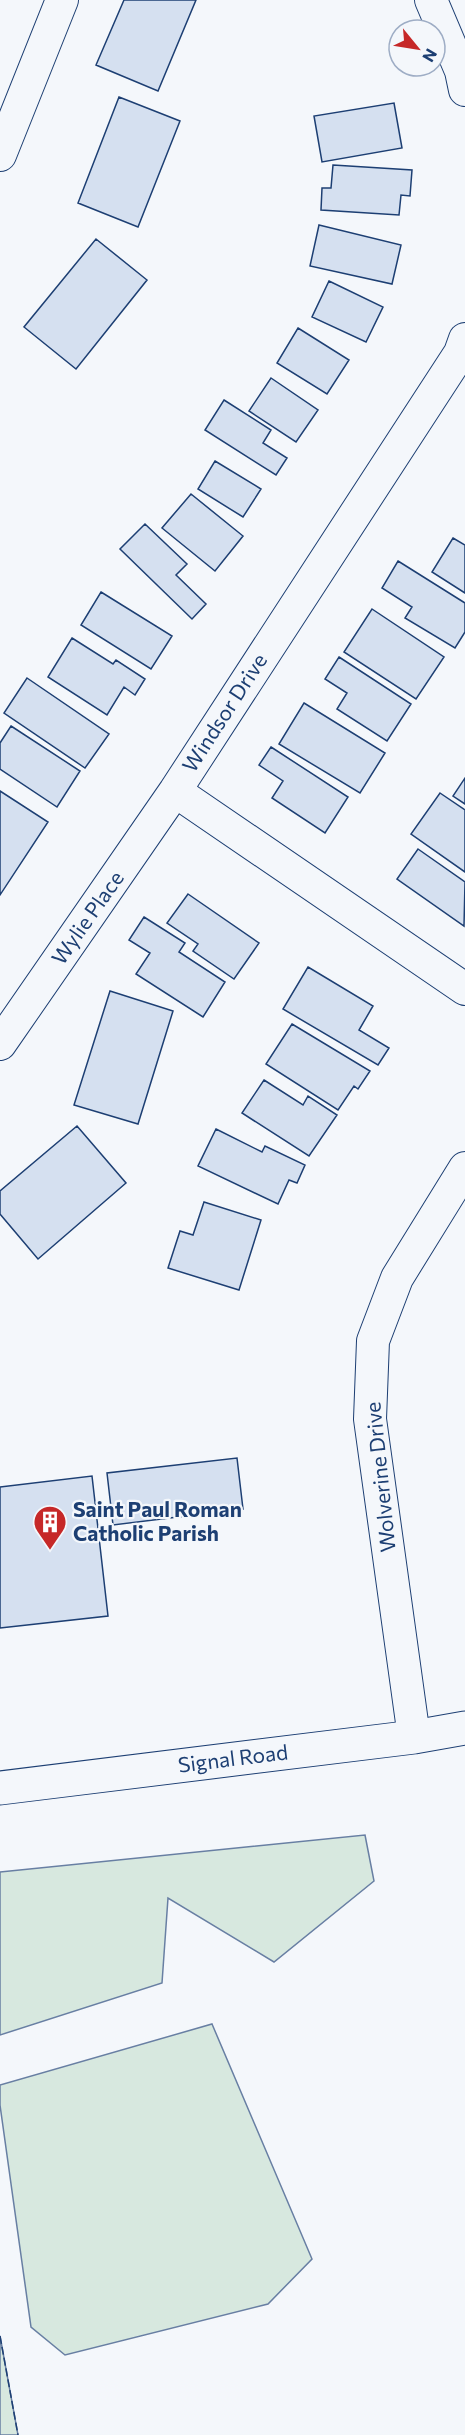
<svg xmlns="http://www.w3.org/2000/svg" width="465" height="2435" font-family="Commissioner,sans-serif">
<style>
.green{fill:#d7e8df;stroke:#687fa3;stroke-width:1.5}
.building{fill:#d5e0f0;stroke:#1d3f73;stroke-width:1.5}
.lines{fill:none;stroke-linecap:round;stroke-linejoin:round}
.minor-casing{stroke:#1d3f73;stroke-width:34}
.tertiary-casing{stroke:#1d3f73;stroke-width:35}
.minor{stroke:#f4f7fb;stroke-width:32}
.tertiary{stroke:#f4f7fb;stroke-width:33}
.fence{stroke:#1d3f73;stroke-width:1.5;stroke-dasharray:8 3;stroke-linecap:butt}
.labels{text-anchor:middle;stroke-width:4.5;stroke-linejoin:round;paint-order:stroke}
.street-label{font-size:21px;fill:#1d3f73;stroke:#f4f7fb}
.poi-label{font-size:21px;font-weight:bold;fill:#1d3f73;stroke:#f4f7fb;text-anchor:start}
</style>
<rect width="100%" height="100%" fill="#f4f7fb"/>
<path class="green" d="M 365,1835 L 374,1881 L 274,1962 L 168,1898 L 162,1983 L 0,2035 L 0,1872 Z
M 212,2024 L 312,2259 L 268,2304 L 65,2355 L 31,2327 L 0,2105 L 0,2085 Z
M 0,2336 L 18,2435 L 0,2435 Z"/>
<path class="building" d="M 124,0 L 196,0 L 158,91 L 96,65 Z
M 119,97 L 180,121 L 138,227 L 78,203 Z
M 394,103 L 402,148 L 322,162 L 314,116 Z
M 333,165 L 412,170 L 410,196 L 401,195 L 399,215 L 321,210 L 322,188 L 331,188 Z
M 319,225 L 401,245 L 392,284 L 310,266 Z
M 96,239 L 147,280 L 76,369 L 24,327 Z
M 329,281 L 383,307 L 366,342 L 312,317 Z
M 298,328 L 349,360 L 327,394 L 277,363 Z
M 271,378 L 318,410 L 296,442 L 249,411 Z
M 224,400 L 271,430 L 263,443 L 287,458 L 276,475 L 205,430 Z
M 215,461 L 261,489 L 243,517 L 198,489 Z
M 191,494 L 243,536 L 215,571 L 162,528 Z
M 145,524 L 187,564 L 176,575 L 206,604 L 192,619 L 120,549 Z
M 453,538 L 465,545 L 465,593 L 432,572 Z
M 398,561 L 465,603 L 465,632 L 455,648 L 405,618 L 412,607 L 382,588 Z
M 101,592 L 172,636 L 151,669 L 81,625 Z
M 372,609 L 444,657 L 416,699 L 344,652 Z
M 72,638 L 113,664 L 116,660 L 145,679 L 135,695 L 124,687 L 107,715 L 48,677 Z
M 339,657 L 411,704 L 387,741 L 337,709 L 347,693 L 325,679 Z
M 27,678 L 109,734 L 85,768 L 4,713 Z
M 304,703 L 385,753 L 360,793 L 279,744 Z
M 11,726 L 80,771 L 57,807 L 0,769 L 0,743 Z
M 271,747 L 348,797 L 325,833 L 272,798 L 283,781 L 259,765 Z
M 465,778 L 465,804 L 453,796 Z
M 0,791 L 48,822 L 0,895 Z
M 440,793 L 465,810 L 465,872 L 411,834 Z
M 418,849 L 465,882 L 464,926 L 397,879 Z
M 188,894 L 259,943 L 234,979 L 193,951 L 198,944 L 167,923 Z
M 144,917 L 185,943 L 179,952 L 225,982 L 203,1017 L 136,974 L 150,953 L 129,940 Z
M 308,967 L 373,1006 L 359,1030 L 389,1048 L 378,1065 L 283,1009 Z
M 110,991 L 173,1011 L 138,1124 L 74,1105 Z
M 292,1024 L 370,1071 L 358,1089 L 354,1086 L 338,1110 L 266,1064 Z
M 264,1080 L 303,1105 L 308,1096 L 337,1115 L 309,1156 L 242,1113 Z
M 77,1126 L 126,1183 L 38,1259 L 0,1214 L 0,1191 Z
M 216,1129 L 262,1152 L 265,1146 L 305,1165 L 297,1183 L 289,1180 L 278,1204 L 198,1166 Z
M 204,1202 L 261,1220 L 239,1290 L 168,1268 L 180,1231 L 193,1235 Z
M 237,1458 L 243,1509 L 113,1525 L 107,1473 Z
M 92,1476 L 108,1616 L 0,1628 L 0,1487 Z"/>
<g class="lines">
<g class="minor-casing">
<path id="minor" d="M 431,0 L 461,71 L 465,90
M 0,155 L 62,0
M 175,791 L 465,989
M 0,1044 L 175,791 L 460,353 L 465,339
M 414,1737 L 370,1419 L 373,1341 L 397,1278 L 465,1168"/>
</g>
<g class="tertiary-casing">
<path id="tertiary" d="M 0,1788 L 414,1737 L 465,1728"/>
</g>
<use href="#minor" class="minor"/>
<use href="#tertiary" class="tertiary"/>
<path class="fence" d="M 0,2336 L 18,2435"/>
</g>
<defs>
<g id="building-pin" transform="scale(1.725)"><path d="M0 17L-7.5 6A9.5 9.5 0 1 1 7.5 6Z" fill="#c62828" stroke="#f4f7fb"/><path d="M-4-6H4V6H1V3H-1V6H-4ZM-2.5-4.3h1.7v1.8h-1.7ZM.8-4.3h1.7v1.8H.8ZM-2.5-1h1.7V.8h-1.7ZM.8-1h1.7V.8H.8Z" fill="#fff"/></g>
</defs>
<g fill-rule="evenodd">
<use href="#building-pin" x="50" y="1522"/>
</g>
<g class="labels">
<g class="street-label">
<text transform="translate(225 713) rotate(-57)" y="7">Windsor Drive</text>
<text transform="translate(88 918) rotate(-55)" y="7">Wylie Place</text>
<text transform="translate(381 1477) rotate(-96)" y="7">Wolverine Drive</text>
<text transform="translate(233 1759) rotate(-7)" y="7">Signal Road</text>
</g>
<g class="poi-label">
<text x="73" y="1517">Saint Paul Roman<tspan x="73" dy="24">Catholic Parish</tspan></text>
</g>
</g>
<g transform="translate(417 48) rotate(120)"><circle r="28" fill="#f4f7fb" stroke="#9eadc5" stroke-width="1.5"/>
<path d="M0-4.5L10 22L0 15L-10 22Z" fill="#c62828"/>
<text y="-9" font-size="16" font-weight="bold" text-anchor="middle" fill="#1d3f73">N</text>
</g>
</svg>
